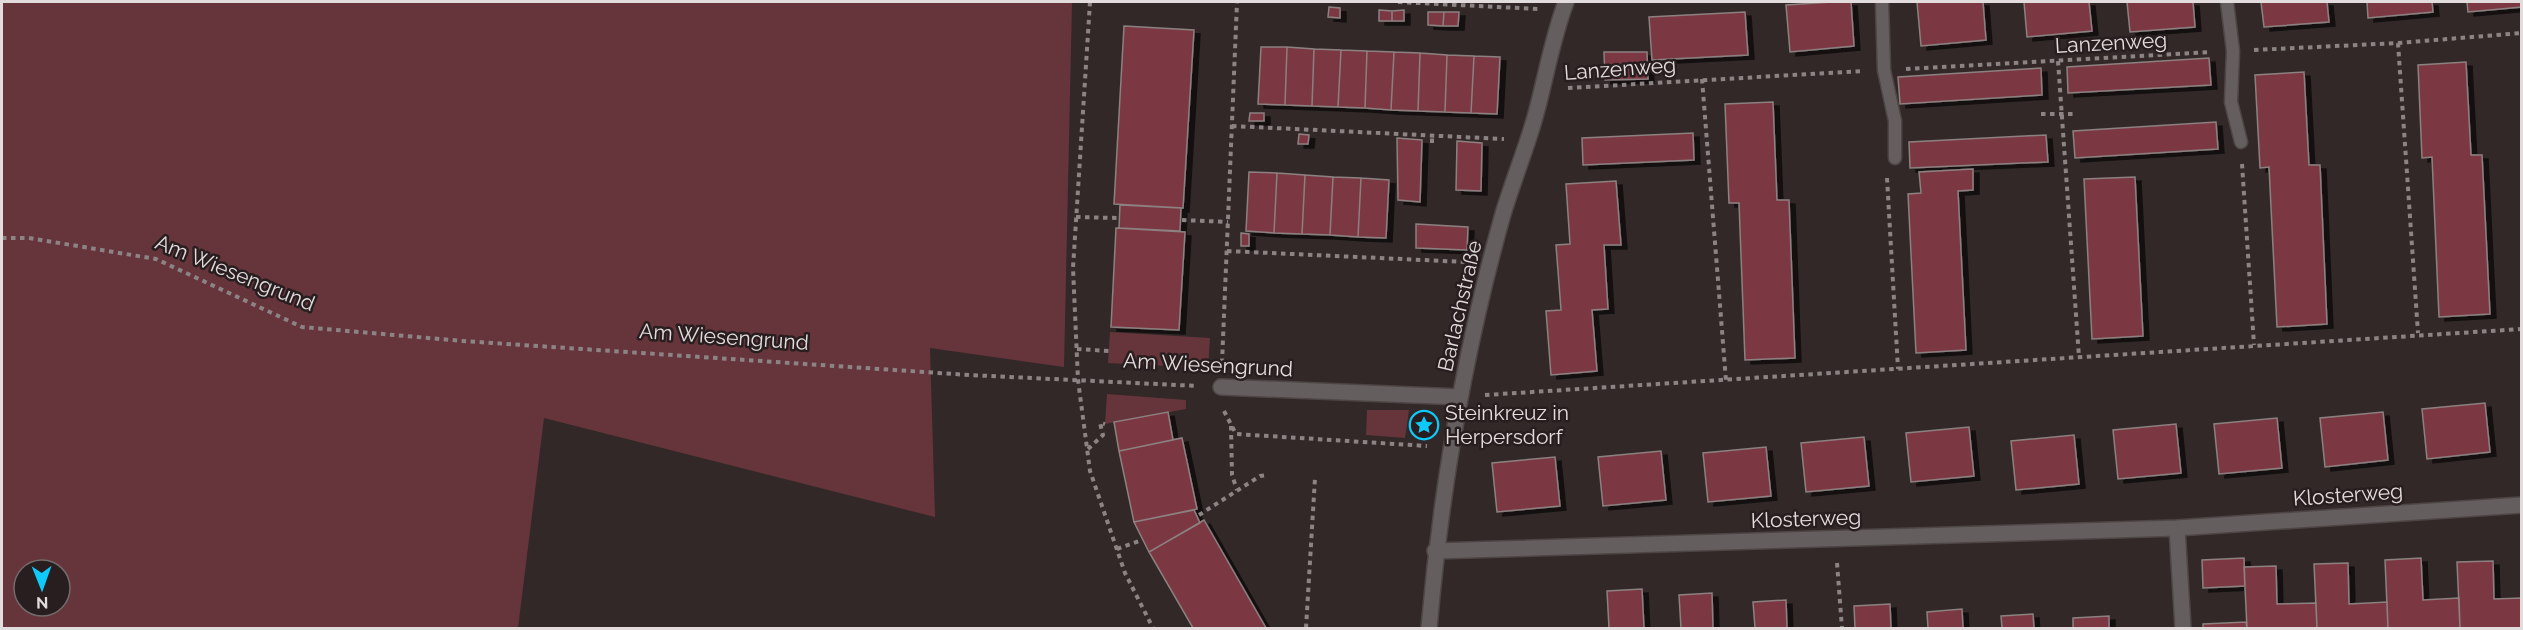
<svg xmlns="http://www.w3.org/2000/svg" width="2523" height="630" font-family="Raleway,sans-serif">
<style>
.green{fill:#66353b;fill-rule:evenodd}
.building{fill:#7c3842;stroke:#8c8080;stroke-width:1.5;filter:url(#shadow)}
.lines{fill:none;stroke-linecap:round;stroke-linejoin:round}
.service-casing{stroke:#4e4545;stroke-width:15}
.minor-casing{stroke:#4e4545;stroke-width:18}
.path{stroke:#8c8484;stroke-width:4;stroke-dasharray:4.5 4.5;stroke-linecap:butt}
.service{stroke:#645e5f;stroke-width:12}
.minor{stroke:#645e5f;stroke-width:15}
.labels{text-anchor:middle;stroke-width:5;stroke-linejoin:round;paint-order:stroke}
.street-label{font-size:21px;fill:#e3dcdc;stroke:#281e1f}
.poi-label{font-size:21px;fill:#e3dcdc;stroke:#281e1f;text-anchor:start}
</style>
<defs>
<filter id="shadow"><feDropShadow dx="6" dy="4" stdDeviation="0" flood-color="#0009"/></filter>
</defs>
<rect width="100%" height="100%" fill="#322828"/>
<path class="green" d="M 2,2 L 1072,2 L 1064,367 L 930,348 L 935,517 L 544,418 L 518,628 L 2,628 ZM 24,570 L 60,570 L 60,606 L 24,606 Z
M 1110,332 L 1210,338 L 1208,368 L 1108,363 Z
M 1107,394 L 1186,400 L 1186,409 L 1105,424 Z
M 1367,410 L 1409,410 L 1405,438 L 1366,435 Z"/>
<path class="building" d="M 1832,2 L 1851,2 L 1854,46 L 1790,52 L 1786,5 Z
M 1917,2 L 1983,2 L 1986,40 L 1921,46 Z
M 2024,2 L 2089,2 L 2092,31 L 2027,37 Z
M 2127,2 L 2193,2 L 2195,27 L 2130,32 Z
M 2261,2 L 2327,2 L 2329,22 L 2264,27 Z
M 2367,2 L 2432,2 L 2433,12 L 2368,18 Z
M 2467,2 L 2522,2 L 2522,7 L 2468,12 Z
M 1329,7 L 1340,8 L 1340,18 L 1328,17 Z
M 1379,10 L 1392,11 L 1392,21 L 1379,21 Z
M 1404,10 L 1404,21 L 1392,21 L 1392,11 Z
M 1428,12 L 1444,12 L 1443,26 L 1428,25 Z
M 1444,12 L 1459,12 L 1458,26 L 1443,26 Z
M 1745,12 L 1748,55 L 1652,60 L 1649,17 Z
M 1124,26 L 1194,30 L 1183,208 L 1114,204 Z
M 1261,47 L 1287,47 L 1285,105 L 1258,104 Z
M 1287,47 L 1314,49 L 1312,106 L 1285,105 Z
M 1314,49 L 1341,50 L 1338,107 L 1312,106 Z
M 1341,50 L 1367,51 L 1365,108 L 1338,107 Z
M 1367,51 L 1394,52 L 1391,110 L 1365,108 Z
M 1394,52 L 1420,53 L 1418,111 L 1391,110 Z
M 1604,52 L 1647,52 L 1648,79 L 1605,80 Z
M 1420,53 L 1447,55 L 1445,112 L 1418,111 Z
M 1447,55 L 1474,56 L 1471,113 L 1445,112 Z
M 1474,56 L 1500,57 L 1497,114 L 1471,113 Z
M 2209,58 L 2211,85 L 2068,93 L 2067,67 Z
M 2466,62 L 2471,155 L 2482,155 L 2490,314 L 2439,317 L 2432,157 L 2422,158 L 2418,65 Z
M 2041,68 L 2042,95 L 1900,104 L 1898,77 Z
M 2304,72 L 2309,165 L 2320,165 L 2327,324 L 2277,327 L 2269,167 L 2260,168 L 2255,75 Z
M 1773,102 L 1777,200 L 1789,200 L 1795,358 L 1745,360 L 1739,203 L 1729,203 L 1725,104 Z
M 1250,113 L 1264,113 L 1264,121 L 1249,121 Z
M 2216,122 L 2218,149 L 2075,158 L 2073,131 Z
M 1693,133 L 1694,160 L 1583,165 L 1582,138 Z
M 1299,134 L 1309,135 L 1308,144 L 1298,144 Z
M 2046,135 L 2048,162 L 1910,168 L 1909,142 Z
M 1397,138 L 1422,140 L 1420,202 L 1398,200 Z
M 1457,141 L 1482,143 L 1481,191 L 1456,190 Z
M 1973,169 L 1973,190 L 1958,191 L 1966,350 L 1916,353 L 1908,194 L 1921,193 L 1919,172 Z
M 1249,172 L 1277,173 L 1274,233 L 1246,231 Z
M 1277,173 L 1305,175 L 1302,234 L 1274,233 Z
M 1305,175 L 1333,177 L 1330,235 L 1302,234 Z
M 1333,177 L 1361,178 L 1358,237 L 1330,235 Z
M 2135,177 L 2143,336 L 2092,339 L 2084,179 Z
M 1361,178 L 1389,180 L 1386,238 L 1358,237 Z
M 1616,181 L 1621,245 L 1604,245 L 1608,309 L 1592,310 L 1597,371 L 1551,375 L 1546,311 L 1561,310 L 1556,245 L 1570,244 L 1566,184 Z
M 1120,205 L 1181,208 L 1180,231 L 1119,228 Z
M 1416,224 L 1468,227 L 1467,250 L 1416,248 Z
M 1116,228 L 1185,232 L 1179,330 L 1111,327 Z
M 1241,233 L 1249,234 L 1249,246 L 1241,246 Z
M 2485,403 L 2490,452 L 2427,459 L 2422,409 Z
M 1168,412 L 1173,440 L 1119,451 L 1114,422 Z
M 2383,412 L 2388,460 L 2325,467 L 2320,418 Z
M 2277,418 L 2282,468 L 2219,474 L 2214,424 Z
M 2176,424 L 2181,473 L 2118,479 L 2113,430 Z
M 1969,427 L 1974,476 L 1911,482 L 1906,433 Z
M 2074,435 L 2079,484 L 2016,490 L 2011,441 Z
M 1864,437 L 1869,486 L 1806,492 L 1801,443 Z
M 1182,438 L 1197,509 L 1134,522 L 1119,451 Z
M 1766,447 L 1771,496 L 1708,502 L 1703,453 Z
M 1661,451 L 1666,500 L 1603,506 L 1598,457 Z
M 1555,457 L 1560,506 L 1497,512 L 1492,463 Z
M 1194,510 L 1200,523 L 1149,552 L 1134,522 Z
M 1204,520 L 1266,628 L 1193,628 L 1149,552 Z
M 2244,558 L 2245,586 L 2203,588 L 2202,560 Z
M 2421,558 L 2423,600 L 2459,598 L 2460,628 L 2388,628 L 2385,560 Z
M 2493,561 L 2494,599 L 2522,598 L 2522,628 L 2460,628 L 2457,562 Z
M 2348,563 L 2349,604 L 2387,602 L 2388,628 L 2317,628 L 2314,564 Z
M 2276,566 L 2277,604 L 2316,603 L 2317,628 L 2247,628 L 2244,567 Z
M 1642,589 L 1644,628 L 1609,628 L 1607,591 Z
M 1712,593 L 1713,628 L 1681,628 L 1679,595 Z
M 1786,600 L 1787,628 L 1755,628 L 1753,602 Z
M 1890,604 L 1891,628 L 1855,628 L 1854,606 Z
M 1962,609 L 1963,628 L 1928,628 L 1927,612 Z
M 2033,614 L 2034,628 L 2002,628 L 2001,616 Z
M 2109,616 L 2109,628 L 2073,628 L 2073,618 Z
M 2246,622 L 2247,628 L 2203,628 L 2203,624 Z"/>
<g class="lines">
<g class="service-casing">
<path id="service" d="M 1882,2 L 1884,70 L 1895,121 L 1895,158
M 2227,2 L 2233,51 L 2231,102 L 2241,142"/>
</g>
<g class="minor-casing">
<path id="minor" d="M 1221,387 L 1460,397
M 2177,528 L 2183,628
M 1435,551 L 2177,528 L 2522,505
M 1429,628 C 1441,489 1465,349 1503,214 C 1512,184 1524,154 1533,124 C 1545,84 1551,41 1566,2"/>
</g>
<path class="path" d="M 1090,2 L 1073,268 L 1078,380 L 1090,471 L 1125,573 L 1153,628
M 1398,2 L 1538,9
M 2398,43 L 2418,333
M 2254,50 L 2398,43 L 2522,33
M 2058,61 L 2079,357
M 1906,69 L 2210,52
M 1702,79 L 1726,381
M 1568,88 L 1863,71
M 2041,114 L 2075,114
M 1232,126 L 1504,139
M 1432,143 L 1432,135
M 2242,164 L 2254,345
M 1887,178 L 1898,369
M 1076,217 L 1118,218
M 1182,220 L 1228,222
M 2,238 L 29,238 L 156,259 L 302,327 L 463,341 L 969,375 L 1198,386
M 1227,251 L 1466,262
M 1077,349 L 1109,351
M 1222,363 L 1237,2
M 1485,395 L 2522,329
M 1224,411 L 1236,434 L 1427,446
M 1231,426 L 1232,475 L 1237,490
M 1088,449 L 1103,435 L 1100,423 L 1105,424
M 1199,515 L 1260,476 L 1268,475
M 1117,549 L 1142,540
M 1837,563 L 1842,628
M 1306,628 L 1315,478"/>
<use href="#service" class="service"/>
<use href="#minor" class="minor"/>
</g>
<defs>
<g id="sight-ring" transform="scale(1.5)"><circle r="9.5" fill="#281e1f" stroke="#0ecafa" stroke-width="1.5"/><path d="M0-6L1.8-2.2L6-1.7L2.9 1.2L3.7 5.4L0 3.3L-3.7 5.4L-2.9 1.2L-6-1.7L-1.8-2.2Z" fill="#0ecafa"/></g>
</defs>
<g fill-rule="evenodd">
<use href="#sight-ring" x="1424" y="425"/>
</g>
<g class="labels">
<g class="street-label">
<text transform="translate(2111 43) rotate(-3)" y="7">Lanzenweg</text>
<text transform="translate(1620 69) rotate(-4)" y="7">Lanzenweg</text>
<text transform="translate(235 273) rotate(22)" y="7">Am Wiesengrund</text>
<text transform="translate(1460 306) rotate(-77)" y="7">Barlachstraße</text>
<text transform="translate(724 337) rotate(4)" y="7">Am Wiesengrund</text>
<text transform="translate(1208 365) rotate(3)" y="7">Am Wiesengrund</text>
<text transform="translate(2348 495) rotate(-4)" y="7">Klosterweg</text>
<text transform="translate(1806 519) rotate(-2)" y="7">Klosterweg</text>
</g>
<g class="poi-label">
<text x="1445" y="420">Steinkreuz in<tspan x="1445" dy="24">Herpersdorf</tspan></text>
</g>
</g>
<rect width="2523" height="630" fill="none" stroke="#e3dcdc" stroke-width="6"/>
<g transform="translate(42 588) rotate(179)"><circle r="28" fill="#281e1f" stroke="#736a6b" stroke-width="1.5"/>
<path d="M0-4.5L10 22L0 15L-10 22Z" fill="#0ecafa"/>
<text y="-9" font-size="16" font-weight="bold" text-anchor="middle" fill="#e3dcdc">N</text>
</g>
</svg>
